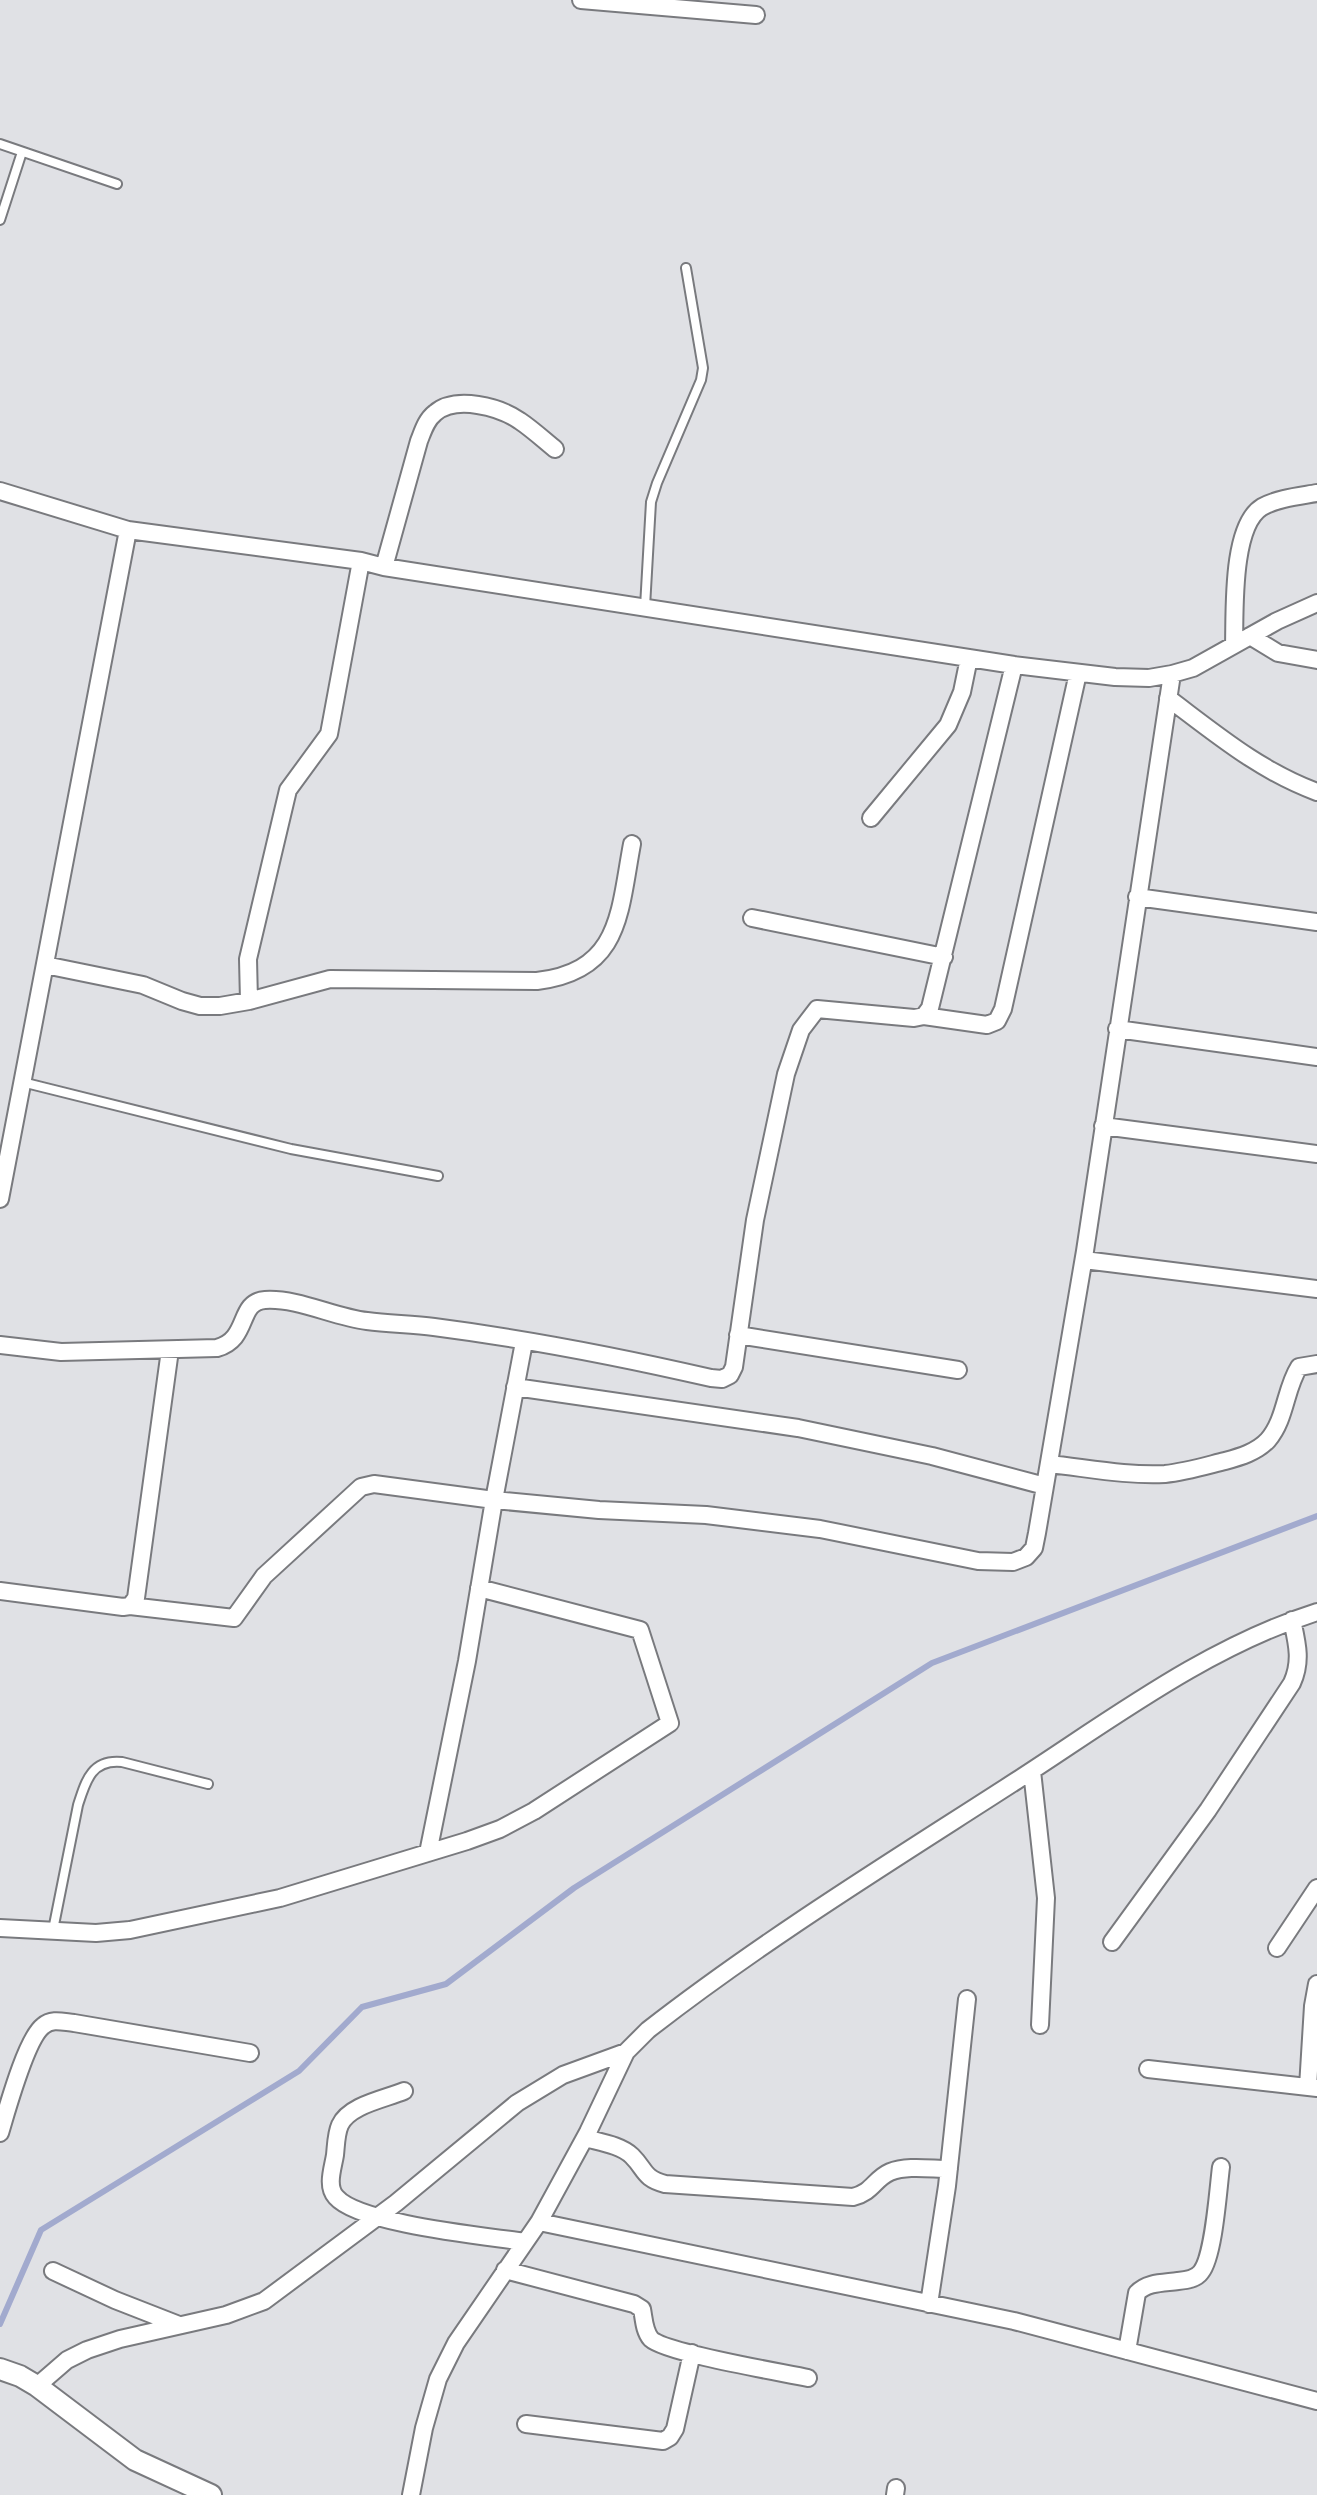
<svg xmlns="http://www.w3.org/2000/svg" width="1317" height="2495" font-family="Jost,sans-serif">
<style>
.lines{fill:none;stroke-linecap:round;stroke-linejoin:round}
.stream{stroke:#a2aace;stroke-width:6}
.service-casing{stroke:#797a7e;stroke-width:12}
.minor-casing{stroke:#797a7e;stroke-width:20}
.tertiary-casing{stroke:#797a7e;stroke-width:24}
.service{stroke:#fff;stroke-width:8}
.minor{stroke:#fff;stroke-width:16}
.tertiary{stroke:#fff;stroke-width:20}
</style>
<rect width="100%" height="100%" fill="#e0e1e5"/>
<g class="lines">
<path class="stream" d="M 0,2324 L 41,2230 L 299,2071 L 362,2007 L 446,1984 L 574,1888 L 932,1663 L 1317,1516"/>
<g class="service-casing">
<path id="service" d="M 0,144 L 117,184
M 0,220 L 22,152
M 645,607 L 651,502 L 657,483 L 701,380 L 703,368 L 686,268
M 22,1082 L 291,1149 L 438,1176
M 53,1930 L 78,1805 C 86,1780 92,1759 122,1762 L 208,1784"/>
</g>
<g class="minor-casing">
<path id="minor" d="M 581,0 L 756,15
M 0,491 L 128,530 L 361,561 L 384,567 L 1014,665 L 1115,677 L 1149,678 L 1172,674 L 1193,668 L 1277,621 L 1317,603
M 384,567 L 419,441 C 423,431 426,420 435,413 C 456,395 500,407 520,421 C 532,429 544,440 555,449
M 1250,636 L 1278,653 L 1317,660
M 1234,645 C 1235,612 1231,526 1262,507 C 1278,498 1300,496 1317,493
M 1168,698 C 1216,734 1260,771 1317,792
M 871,818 L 948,725 L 962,692 L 969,658
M 1137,897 L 1317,922
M 752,918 L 944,957
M 45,965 L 143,985 L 182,1001 L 200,1006 L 220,1006 L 249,1001 L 330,979 L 537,981 C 621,971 619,913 632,844
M 249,1001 L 248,959 L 288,790 L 329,734 L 361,561
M 924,1016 L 987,1025 L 997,1021 L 1003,1009 L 1078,673
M 1117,1029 L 1317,1057
M 1103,1126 L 1317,1154
M 0,1199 L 128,530
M 1084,1260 L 1317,1289
M 738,1335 L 958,1370
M 0,1345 L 61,1352 L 217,1348 C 250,1339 237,1302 265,1300 C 299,1298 333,1317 367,1321 C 389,1324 412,1324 434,1327 C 527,1339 620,1357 711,1378 L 722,1379 L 730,1375 L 734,1367 L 755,1220 L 786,1074 L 801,1030 L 817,1009 L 914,1018 L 924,1016 L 930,1008 L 1014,665
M 515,1387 L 798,1428 L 932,1456 L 1045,1486
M 1049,1464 C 1087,1468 1127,1476 1165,1474 C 1185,1472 1205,1466 1225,1461 C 1240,1457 1257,1452 1268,1440 C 1286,1419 1285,1389 1299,1367 L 1317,1364
M 0,1591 L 123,1607 L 130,1606 L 136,1598 L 170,1350
M 130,1606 L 234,1618 L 264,1576 L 361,1487 L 374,1484 L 494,1500 L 599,1510 L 706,1515 L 820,1529 L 978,1561 L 1013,1562 L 1026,1557 L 1034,1548 L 1037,1533 L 1085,1251 L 1172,674
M 1032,1771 L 1046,1898 L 1040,2025
M 428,1853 L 467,1661 L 494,1500 L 524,1342
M 0,1928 L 96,1933 L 130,1930 L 280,1898 L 467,1841 L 500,1829 L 534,1811 L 670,1723 L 640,1630 L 479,1588
M 1112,1942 L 1208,1810 L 1292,1683 C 1302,1661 1297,1643 1292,1620
M 1277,1948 L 1317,1888
M 1148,2069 L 1317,2088
M 1308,2087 L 1313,2006 L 1317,1984
M 404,2091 C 385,2099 349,2105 340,2125 C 336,2134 336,2146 335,2155 C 333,2168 326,2186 336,2197 C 359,2224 486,2236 525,2242
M 0,2133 C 7,2110 26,2039 43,2026 C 52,2018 63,2022 74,2023 L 250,2053
M 585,2138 C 599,2142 621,2145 632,2156 C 646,2170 643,2178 665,2184 L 853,2197 C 873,2192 874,2179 890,2172 C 907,2165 931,2169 949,2169
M 539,2222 L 1014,2321 L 1317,2401
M 505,2270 L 634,2304 L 642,2309 C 644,2319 644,2331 651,2339 C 666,2353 780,2372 808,2378
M 53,2271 L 115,2300 L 179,2325
M 929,2304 L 947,2186 L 967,1999
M 1127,2351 L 1137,2293 C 1147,2282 1164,2283 1178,2281 C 1187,2280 1196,2279 1201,2272 C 1214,2256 1218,2190 1221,2167
M 37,2386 L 67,2360 L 87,2350 L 120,2339 L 226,2315 L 264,2301 L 396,2203 L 517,2103 L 563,2075 L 626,2052
M 526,2424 L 663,2441 L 670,2437 L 675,2429 L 692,2353
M 411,2495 L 424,2428 L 438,2379 L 456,2343 L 539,2222 L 588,2132 L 626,2052 L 648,2030 C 765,1939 892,1861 1016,1781 C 1112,1719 1207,1647 1317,1612
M 895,2495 L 896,2488"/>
</g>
<g class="tertiary-casing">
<path id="tertiary" d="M 0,2369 L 20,2376 L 37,2386 L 135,2460 L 211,2495"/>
</g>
<use href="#service" class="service"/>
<use href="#minor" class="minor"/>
<use href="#tertiary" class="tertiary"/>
</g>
</svg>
